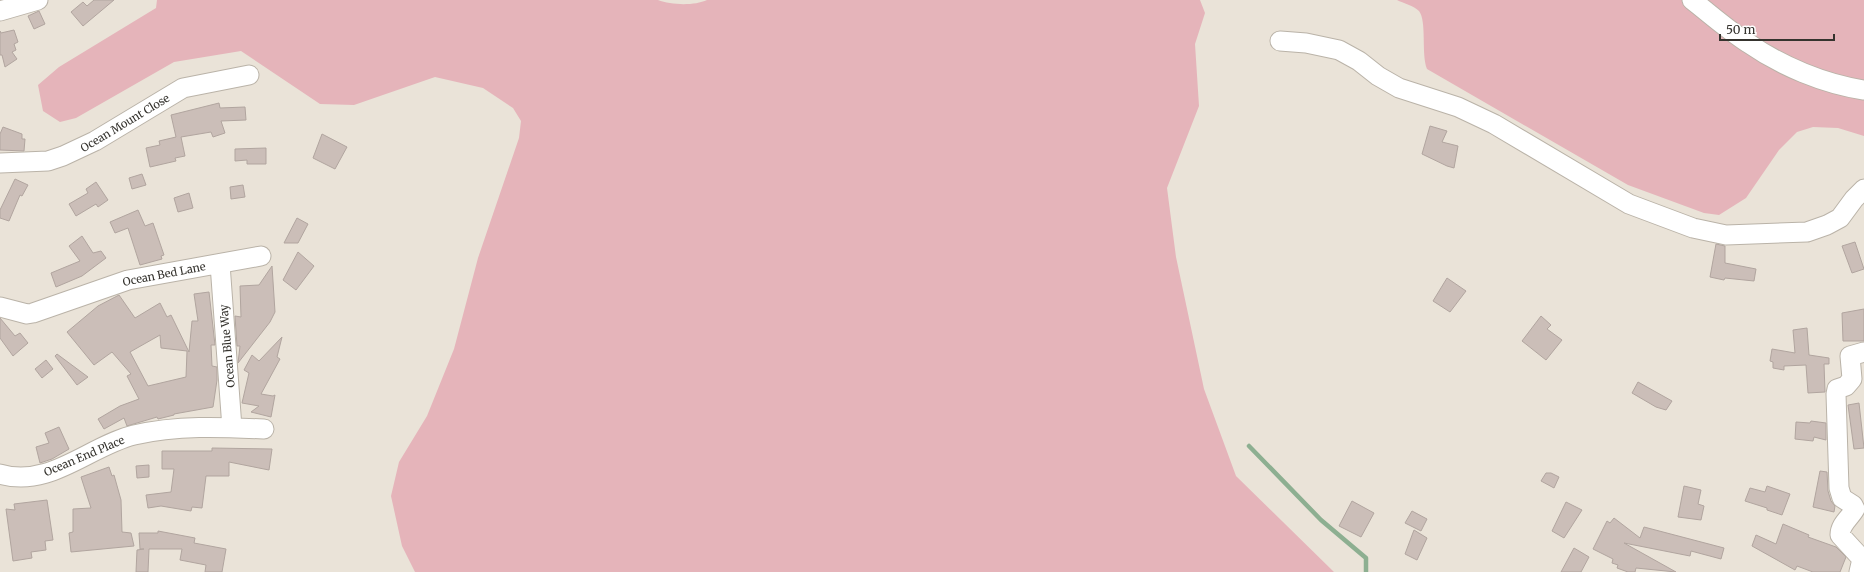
<svg xmlns="http://www.w3.org/2000/svg" width="1864" height="572" font-family="Merriweather,serif">
<style>
.green{fill:#e5b4ba}
.lines{fill:none;stroke-linecap:round;stroke-linejoin:round}
.stream{stroke:#8daf91;stroke-width:4.5}
.building{fill:#cbbeb8;stroke:#b1a59f;fill-rule:evenodd}
.minor-casing{stroke:#bab3a8;stroke-width:21}
.minor{stroke:#fff;stroke-width:19}
.labels{text-anchor:middle;stroke-width:3;stroke-linejoin:round;paint-order:stroke}
.street-label{font-size:11px;fill:#35332e;stroke:#fff}
</style>
<rect width="100%" height="100%" fill="#eae3d8"/>
<path class="green" d="M 157,0 L 658,0 C 671,5 694,6 707,0 L 1200,0 L 1205,13 L 1195,44 L 1199,106 L 1167,188 L 1176,257 L 1204,389 L 1236,476 L 1334,572 L 415,572 L 402,546 L 391,496 L 399,462 L 427,416 L 454,349 L 478,258 L 519,138 L 521,121 L 513,108 L 483,88 L 435,77 L 354,105 L 320,104 L 241,51 L 174,62 L 76,118 L 60,122 L 43,111 L 38,85 L 59,67 L 156,8 Z
M 1397,0 L 1864,0 L 1864,136 L 1838,128 L 1813,127 L 1797,132 L 1779,150 L 1746,198 L 1719,215 L 1704,213 L 1628,185 L 1427,69 C 1421,54 1427,21 1419,11 C 1414,6 1403,3 1397,0 Z"/>
<g class="lines">
<path class="stream" d="M 1249,446 L 1321,520 L 1366,558 L 1366,572"/>
</g>
<path class="building" d="M 94,0 L 114,0 L 83,26 L 71,12 L 83,2 L 87,6 Z
M 39,11 L 45,24 L 34,29 L 28,16 Z
M 14,30 L 18,42 L 14,44 L 16,50 L 12,52 L 17,59 L 5,67 L 2,55 L 0,55 L 0,31 L 1,33 Z
M 219,103 L 220,108 L 245,107 L 246,120 L 221,121 L 225,133 L 213,137 L 211,132 L 181,137 L 185,156 L 175,158 L 176,161 L 150,167 L 146,148 L 160,145 L 159,141 L 176,137 L 171,115 Z
M 1430,126 L 1447,131 L 1442,142 L 1458,146 L 1454,168 L 1447,166 L 1422,154 Z
M 3,127 L 22,134 L 22,139 L 25,139 L 24,151 L 0,150 L 0,134 Z
M 322,134 L 347,147 L 335,169 L 313,158 Z
M 266,148 L 266,164 L 247,164 L 247,160 L 235,161 L 235,149 Z
M 142,174 L 146,185 L 132,189 L 129,178 Z
M 15,179 L 28,185 L 22,196 L 20,195 L 9,221 L 0,218 L 0,210 Z
M 96,182 L 108,200 L 98,207 L 96,204 L 76,216 L 69,204 L 88,193 L 86,189 Z
M 243,185 L 245,197 L 231,199 L 230,187 Z
M 189,193 L 193,208 L 178,212 L 174,198 Z
M 138,210 L 145,226 L 153,223 L 164,255 L 161,256 L 162,259 L 140,265 L 128,228 L 115,233 L 110,222 Z
M 297,218 L 308,224 L 298,243 L 284,243 Z
M 82,236 L 93,253 L 101,251 L 106,258 L 82,276 L 56,287 L 51,273 L 80,261 L 69,246 Z
M 1855,242 L 1864,269 L 1852,273 L 1842,246 Z
M 1716,244 L 1725,246 L 1725,263 L 1756,269 L 1754,281 L 1725,278 L 1724,280 L 1710,277 Z
M 298,252 L 314,266 L 296,290 L 283,280 Z
M 272,266 L 275,312 L 270,322 L 238,363 L 240,346 L 237,346 L 235,316 L 241,317 L 240,286 L 259,285 Z
M 1447,278 L 1466,291 L 1450,312 L 1433,301 Z
M 209,292 L 215,345 L 211,345 L 212,366 L 217,367 L 217,380 L 213,407 L 174,414 L 174,415 L 158,419 L 157,417 L 127,426 L 124,418 L 104,429 L 98,419 L 120,406 L 139,399 L 127,376 L 131,374 L 112,352 L 94,365 L 67,332 L 98,306 L 119,295 L 135,318 L 160,303 L 167,317 L 171,315 L 189,352 L 192,321 L 198,321 L 194,294 ZM 160,335 L 161,348 L 187,351 L 186,377 L 148,386 L 130,352 Z
M 1864,309 L 1864,341 L 1843,341 L 1842,313 Z
M 1541,316 L 1551,325 L 1547,329 L 1562,340 L 1546,360 L 1522,341 Z
M 0,318 L 15,336 L 20,333 L 28,343 L 13,356 L 0,338 Z
M 1807,328 L 1809,355 L 1829,358 L 1829,364 L 1824,364 L 1825,392 L 1808,393 L 1806,365 L 1784,366 L 1784,370 L 1773,368 L 1773,362 L 1770,361 L 1772,349 L 1795,353 L 1793,330 Z
M 282,337 L 277,357 L 280,359 L 261,394 L 273,396 L 275,395 L 271,417 L 251,412 L 259,406 L 242,403 L 249,373 L 244,370 L 252,355 L 259,361 Z
M 57,354 L 88,377 L 77,385 L 55,356 Z
M 46,360 L 53,369 L 42,378 L 35,369 Z
M 1638,382 L 1672,401 L 1666,410 L 1656,407 L 1632,393 Z
M 1859,403 L 1864,448 L 1854,449 L 1848,405 Z
M 1811,421 L 1826,423 L 1826,440 L 1814,437 L 1813,441 L 1795,439 L 1796,422 L 1810,423 Z
M 59,427 L 69,449 L 52,459 L 40,463 L 36,447 L 49,443 L 45,433 Z
M 212,448 L 272,449 L 269,470 L 229,462 L 229,476 L 206,476 L 202,508 L 192,507 L 191,511 L 161,506 L 148,508 L 146,495 L 171,492 L 174,469 L 162,469 L 162,451 L 212,451 Z
M 149,465 L 149,477 L 137,478 L 136,466 Z
M 109,467 L 112,476 L 114,475 L 121,500 L 122,532 L 131,533 L 134,546 L 71,552 L 69,533 L 73,532 L 73,509 L 91,508 L 81,477 Z
M 1820,471 L 1827,472 L 1828,491 L 1831,501 L 1835,506 L 1834,512 L 1813,507 Z
M 1546,473 L 1551,473 L 1559,477 L 1554,488 L 1541,481 Z
M 1684,486 L 1701,490 L 1698,504 L 1704,506 L 1701,520 L 1678,517 Z
M 1767,486 L 1790,494 L 1782,515 L 1767,510 L 1767,508 L 1745,501 L 1750,488 L 1765,492 Z
M 47,500 L 53,540 L 45,541 L 46,550 L 31,552 L 32,558 L 13,561 L 6,509 L 15,510 L 14,504 Z
M 1352,501 L 1374,513 L 1361,537 L 1339,526 Z
M 1566,502 L 1582,510 L 1564,538 L 1552,531 Z
M 1412,511 L 1427,519 L 1421,531 L 1405,523 Z
M 1614,518 L 1640,538 L 1644,527 L 1724,548 L 1721,559 L 1691,551 L 1690,556 L 1624,543 L 1676,572 L 1636,568 L 1635,572 L 1628,572 L 1617,568 L 1618,565 L 1612,563 L 1613,559 L 1593,549 L 1607,521 L 1610,523 Z
M 1783,524 L 1809,535 L 1808,537 L 1836,547 L 1846,557 L 1840,572 L 1813,572 L 1797,566 L 1795,570 L 1752,546 L 1756,535 L 1776,544 Z
M 1414,530 L 1427,538 L 1417,560 L 1405,554 Z
M 158,531 L 195,538 L 194,543 L 226,549 L 222,572 L 205,572 L 206,565 L 180,560 L 182,549 L 149,549 L 148,572 L 136,572 L 137,550 L 144,549 L 140,549 L 139,533 L 158,533 Z
M 1574,548 L 1589,557 L 1581,572 L 1561,572 Z"/>
<g class="lines">
<g class="minor-casing">
<path id="minor" d="M 1692,0 C 1710,14 1728,30 1748,43 C 1781,66 1824,84 1864,90
M 0,11 L 38,0
M 1280,41 L 1306,43 L 1339,50 L 1359,61 L 1378,76 L 1399,88 L 1458,107 L 1494,124 L 1629,204 L 1693,228 L 1726,235 L 1807,232 L 1827,225 L 1840,218 L 1854,199 L 1864,189
M 0,163 L 48,161 L 63,156 L 95,141 L 183,88 L 249,75
M 220,264 L 232,428
M 0,307 L 27,314 L 33,313 L 128,280 L 261,256
M 0,474 C 49,489 89,446 134,435 C 177,425 221,427 264,429
M 1859,572 L 1862,559 L 1840,535 C 1840,524 1850,518 1855,509 L 1853,505 L 1842,498 L 1839,488 L 1836,394 L 1837,389 L 1846,386 L 1852,379 L 1850,356 L 1864,352"/>
</g>
<use href="#minor" class="minor"/>
</g>
<g class="labels">
<g class="street-label">
<text transform="translate(125 123) rotate(-31)" y="4">Ocean Mount Close</text>
<text transform="translate(164 274) rotate(-11)" y="4">Ocean Bed Lane</text>
<text transform="translate(227 346) rotate(-95)" y="4">Ocean Blue Way</text>
<text transform="translate(84 456) rotate(-23)" y="4">Ocean End Place</text>
</g>
</g>
<path d="M1720 34v6h114v-6" fill="none" stroke="#35332e" stroke-width="2"/>
<text x="1726" y="34" font-size="12" fill="#35332e" stroke="#ffffff" stroke-width="3" paint-order="stroke">50 m</text>
</svg>
